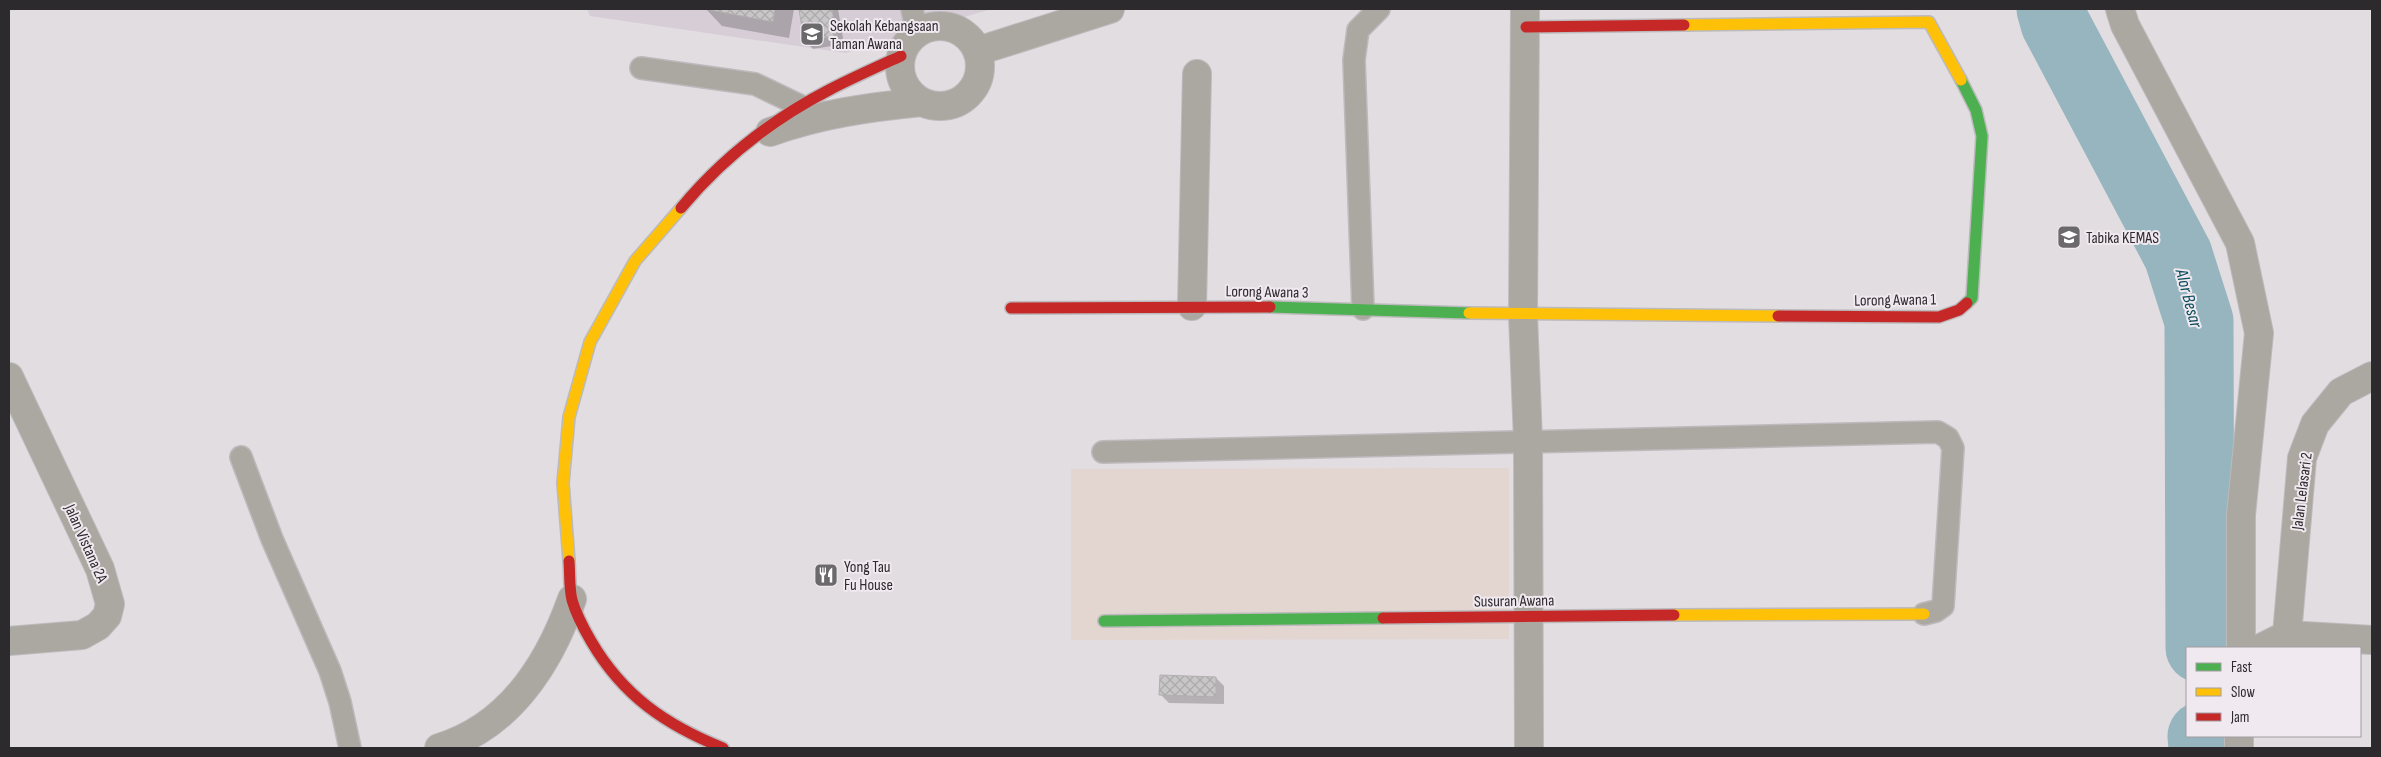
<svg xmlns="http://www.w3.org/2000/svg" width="2381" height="757" font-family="'Sofia Sans Condensed',sans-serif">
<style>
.commercial{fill:#e3d6d0}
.built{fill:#d6cdd6}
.shadow{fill:#0003}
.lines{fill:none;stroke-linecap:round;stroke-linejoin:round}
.river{stroke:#96b5bf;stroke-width:69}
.building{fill:url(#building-cross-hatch);stroke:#b2aeb0}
.lane-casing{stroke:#bcbabc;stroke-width:24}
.street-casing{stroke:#bcbabc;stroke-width:30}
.fast-casing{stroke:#bcbabc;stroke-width:14}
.slow-casing{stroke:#bcbabc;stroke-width:14}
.jam-casing{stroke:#bcbabc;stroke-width:14}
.lane{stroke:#aba7a1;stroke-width:21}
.street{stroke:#aba7a1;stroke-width:28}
.fast{stroke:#4caf50;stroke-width:11}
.slow{stroke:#ffc107;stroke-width:11}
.jam{stroke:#c62828;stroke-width:11}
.labels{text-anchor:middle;stroke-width:4;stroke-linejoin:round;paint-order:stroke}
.poi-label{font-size:16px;fill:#2d2a2d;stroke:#f0e9f0;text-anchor:start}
.street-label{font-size:16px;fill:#2d2a2d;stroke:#f0e9f0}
.water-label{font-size:18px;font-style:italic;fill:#094d5b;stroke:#f0e9f0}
</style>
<defs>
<pattern id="building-cross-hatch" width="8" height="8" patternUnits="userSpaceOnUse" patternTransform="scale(1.25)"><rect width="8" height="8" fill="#c9c6c7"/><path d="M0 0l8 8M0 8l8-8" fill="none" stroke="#adaaab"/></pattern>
</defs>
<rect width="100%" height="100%" fill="#e1dde1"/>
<path class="commercial" d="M 1509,468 L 1509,639 L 1071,640 L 1071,469 Z"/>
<path class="built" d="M 587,9 L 991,9 L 846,53 L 590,16 Z"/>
<path class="shadow" d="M 706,9 L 794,9 L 789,38 L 722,26 Z
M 801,9 L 838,9 L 844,44 L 813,49 L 805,41 Z
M 1216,678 L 1224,686 L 1224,704 L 1169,703 L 1161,695 Z"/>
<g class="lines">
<path class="river" d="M 2051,9 L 2055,23 L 2178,255 L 2199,321 L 2200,648
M 2202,736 L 2203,748"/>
</g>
<path class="building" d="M 705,9 L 775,9 L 773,22 Z
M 799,9 L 832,9 L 837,36 L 804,41 Z
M 1160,675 L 1216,677 L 1216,697 L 1159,695 Z"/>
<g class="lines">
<g class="lane-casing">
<path id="lane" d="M 912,9 L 917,33
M 641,68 L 755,84 L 801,106
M 1363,309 L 1354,60 L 1358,30 L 1379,9
M 1103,452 L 1938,432 L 1948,438 L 1953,448 L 1943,606 L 1936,611 L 1924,614
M 241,457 L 272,539 L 330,671 L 340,702 L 350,748"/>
</g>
<g class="street-casing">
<path id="street" d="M 1525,9 L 1523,315 L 1528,441 L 1529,748
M 2120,9 L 2125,25 L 2240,243 L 2259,333 L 2241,515 L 2241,648
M900 66a40 40 0 1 1 80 0a40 40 0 1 1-80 0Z
M 978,51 L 1110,9
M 770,132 C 819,114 870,107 922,102
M 1192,306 L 1197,74
M 9,377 L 100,569 L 110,604 L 107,616 L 98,626 L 82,635 L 9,641
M 2287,635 L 2302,458 L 2315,424 L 2341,392 L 2372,376
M 2261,648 L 2287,635 L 2372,640
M 439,748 C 509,727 549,664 572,599
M 2239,748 L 2239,736"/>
</g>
<g class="fast-casing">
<path id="fast" d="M 1961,80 L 1976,110 L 1982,136 L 1972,298 L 1967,303
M 1270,307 L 1469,313
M 1104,621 L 1383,618"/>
</g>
<g class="slow-casing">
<path id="slow" d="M 1684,25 L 1929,22 L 1961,80
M 1469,313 L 1778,316
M 569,561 L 563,483 L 569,417 L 590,342 L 635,261 L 681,208
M 1674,615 L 1924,614"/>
</g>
<g class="jam-casing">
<path id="jam" d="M 1526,27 L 1684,25
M 681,208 C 721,160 773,119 829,90 C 852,78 877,67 901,56
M 1011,308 L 1270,307
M 1778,316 L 1939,317 L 1959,310 L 1967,303
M 569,561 C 570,573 569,588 572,600 C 576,614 584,629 591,641 C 623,696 666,725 723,748
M 1383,618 L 1674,615"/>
</g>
<use href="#lane" class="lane"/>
<use href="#street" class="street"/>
<use href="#fast" class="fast"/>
<use href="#slow" class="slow"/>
<use href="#jam" class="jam"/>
</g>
<defs>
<g id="school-square" transform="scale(1.25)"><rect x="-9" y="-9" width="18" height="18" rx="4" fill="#6c696c" stroke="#f0e9f0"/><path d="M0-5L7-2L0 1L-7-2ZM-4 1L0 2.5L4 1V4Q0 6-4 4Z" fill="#fff"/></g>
<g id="restaurant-square" transform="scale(1.25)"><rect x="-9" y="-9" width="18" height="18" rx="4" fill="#6c696c" stroke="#f0e9f0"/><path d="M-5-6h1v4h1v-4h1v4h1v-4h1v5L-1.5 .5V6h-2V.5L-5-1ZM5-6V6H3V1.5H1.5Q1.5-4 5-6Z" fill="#fff"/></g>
</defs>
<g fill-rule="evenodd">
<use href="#school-square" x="812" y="34"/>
<use href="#school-square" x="2069" y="237"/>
<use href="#restaurant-square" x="826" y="575"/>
</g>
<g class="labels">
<g class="poi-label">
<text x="830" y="31">Sekolah Kebangsaan<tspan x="830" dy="18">Taman Awana</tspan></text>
<text x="2086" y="243">Tabika KEMAS</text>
<text x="844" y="572">Yong Tau<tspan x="844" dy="18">Fu House</tspan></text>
</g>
<g class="street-label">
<text transform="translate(1267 291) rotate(1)" y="6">Lorong Awana 3</text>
<text transform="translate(1895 299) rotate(-1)" y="6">Lorong Awana 1</text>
<text transform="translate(2301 491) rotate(-83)" y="6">Jalan Lelasari 2</text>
<text transform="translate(87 543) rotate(66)" y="6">Jalan Vistana 2A</text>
<text transform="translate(1514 600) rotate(-1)" y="6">Susuran Awana</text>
</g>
<g class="water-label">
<text transform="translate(2189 298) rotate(75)" y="6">Alor Besar</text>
</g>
</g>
<rect width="2381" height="757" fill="none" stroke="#2d2a2d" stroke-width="20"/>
<rect x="2186" y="647" width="175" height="90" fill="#f0e9f0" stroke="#a29da2"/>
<rect x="2196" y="663" width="25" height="8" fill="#4caf50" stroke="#a29da2"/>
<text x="2231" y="672" font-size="15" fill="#2d2a2d">Fast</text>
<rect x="2196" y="688" width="25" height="8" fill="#ffc107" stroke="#a29da2"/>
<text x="2231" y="697" font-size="15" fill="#2d2a2d">Slow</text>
<rect x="2196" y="713" width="25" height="8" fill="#c62828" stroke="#a29da2"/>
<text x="2231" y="722" font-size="15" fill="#2d2a2d">Jam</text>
</svg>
